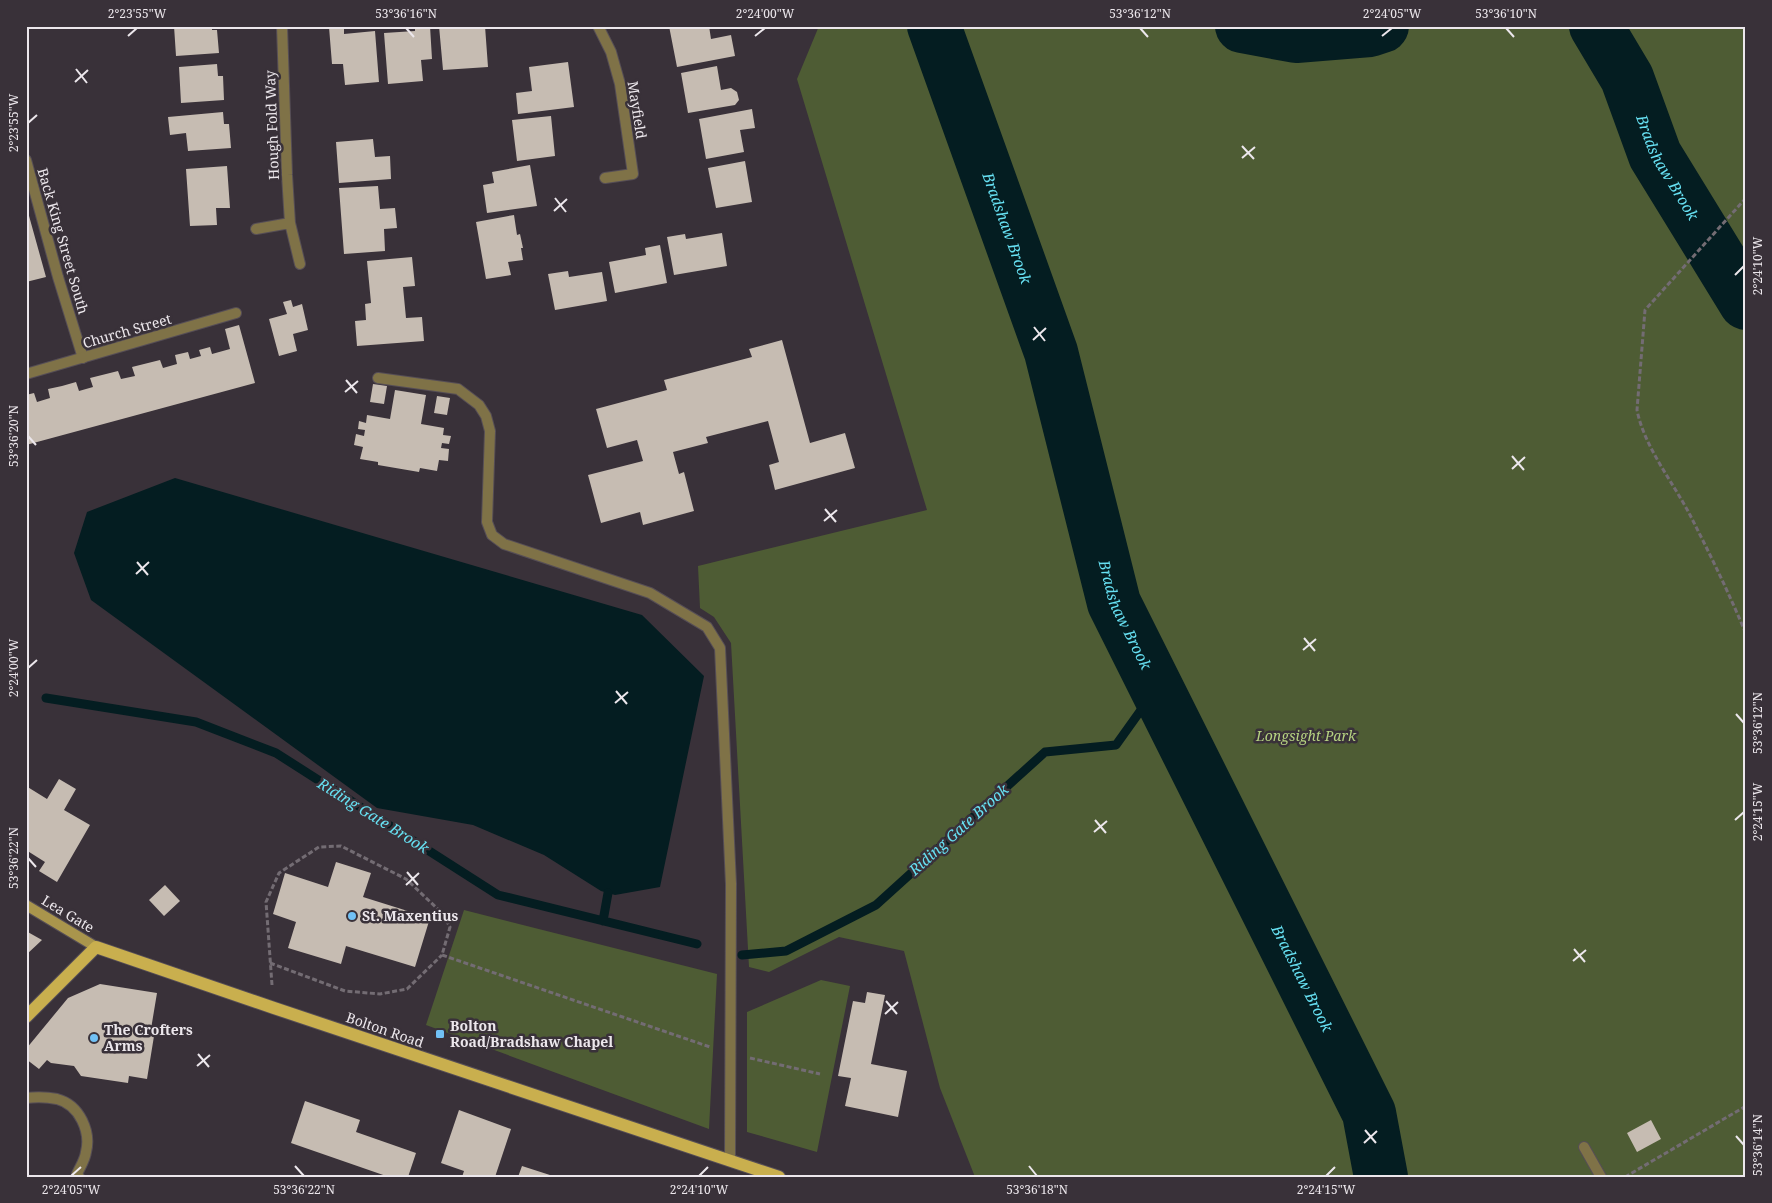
<svg xmlns="http://www.w3.org/2000/svg" width="1772" height="1203" font-family="'Noto Serif',serif">
<style>
.green{fill:#4e5c34}
.water{fill:#041d21}
.lines{fill:none;stroke-linecap:round;stroke-linejoin:round}
.stream{stroke:#041d21;stroke-width:9}
.river{stroke:#041d21;stroke-width:54}
.building{fill:#c6bcb2}
.service-casing{stroke:#564e56;stroke-width:12}
.minor-casing{stroke:#564e56;stroke-width:12}
.secondary-casing{stroke:#564e56;stroke-width:12}
.primary-casing{stroke:#564e56;stroke-width:14}
.path{stroke:#736c73;stroke-width:3;stroke-dasharray:5 2.5;stroke-linecap:butt}
.service{stroke:#7f7247;stroke-width:10}
.minor{stroke:#7f7247;stroke-width:10}
.secondary{stroke:#a9954c;stroke-width:10}
.primary{stroke:#c9af4e;stroke-width:12}
.ticks{fill:none;stroke:#ece7ec;stroke-width:2}
.poi-dot{fill:#71c1f5;stroke:#393139;stroke-width:2}
.labels{text-anchor:middle;stroke-width:5;stroke-linejoin:round;paint-order:stroke}
.street-label{font-size:14px;fill:#ece7ec;stroke:#393139}
.park-label{font-size:14px;font-style:italic;fill:#b6d381;stroke:#393139}
.poi-label{font-size:14px;font-weight:bold;fill:#ece7ec;stroke:#393139;text-anchor:start}
.water-label{font-size:15px;font-style:italic;fill:#67e1f3;stroke:#393139}
.neatline{fill:none;stroke:#ece7ec;stroke-width:2}
.ticks-label{font-size:12px;text-anchor:middle;fill:#ece7ec}
</style>
<rect width="100%" height="100%" fill="#393139"/>
<path class="green" d="M 819,26 L 1746,26 L 1746,1177 L 975,1177 L 940,1088 L 904,951 L 839,937 L 769,972 L 749,967 L 731,643 L 714,617 L 700,608 L 698,566 L 927,510 L 797,79 Z
M 464,910 L 717,974 L 709,1129 L 426,1025 Z
M 821,980 L 850,986 L 817,1152 L 747,1132 L 747,1012 Z"/>
<path class="water" d="M 175,478 L 642,615 L 704,676 L 660,887 L 615,895 L 601,891 L 544,855 L 473,825 L 377,808 L 91,600 L 74,553 L 87,512 Z"/>
<g class="lines">
<path class="stream" d="M 46,698 L 196,722 L 276,753 L 498,895 L 697,944
M 603,921 L 608,893
M 742,955 L 786,951 L 876,905 L 1045,752 L 1116,745 L 1156,689"/>
<g class="river">
<path id="s1" d="M 934,26 L 1051,352 L 1114,603 L 1369,1113 L 1381,1177"/>
<path d="M 1242,26 L 1296,36 L 1370,30 L 1382,26"/>
<path id="s2" d="M 1596,26 L 1627,78 L 1655,155 L 1746,303"/>
</g>
</g>
<path class="building" d="M 174,26 L 212,26 L 212,30 L 217,30 L 219,53 L 176,56 Z
M 344,26 L 344,34 L 375,31 L 379,82 L 345,85 L 343,64 L 332,64 L 329,27 Z
M 415,26 L 430,26 L 432,59 L 421,60 L 423,81 L 388,84 L 384,33 L 415,31 Z
M 439,26 L 485,26 L 488,67 L 443,70 Z
M 669,26 L 709,26 L 711,39 L 731,35 L 735,56 L 677,67 Z
M 568,62 L 574,107 L 518,114 L 516,93 L 532,91 L 529,67 Z
M 217,64 L 218,76 L 223,76 L 224,100 L 181,103 L 179,67 Z
M 717,66 L 721,90 L 731,88 L 737,92 L 739,100 L 735,105 L 688,113 L 681,73 Z
M 752,109 L 755,128 L 740,130 L 744,152 L 706,159 L 699,119 Z
M 223,112 L 224,124 L 229,124 L 231,148 L 188,151 L 186,133 L 170,135 L 168,117 Z
M 551,116 L 555,156 L 517,161 L 512,120 Z
M 373,139 L 375,157 L 390,156 L 391,179 L 339,183 L 336,142 Z
M 745,161 L 752,202 L 716,208 L 708,168 Z
M 530,165 L 537,206 L 487,213 L 483,185 L 494,183 L 492,172 Z
M 227,166 L 230,208 L 216,208 L 217,225 L 190,226 L 186,169 Z
M 378,186 L 380,209 L 395,208 L 397,228 L 384,229 L 385,251 L 344,254 L 339,188 Z
M 26,205 L 46,277 L 26,282 Z
M 514,215 L 517,235 L 520,234 L 523,248 L 521,248 L 523,260 L 508,262 L 511,275 L 486,279 L 476,222 Z
M 722,233 L 727,266 L 674,275 L 667,237 L 685,234 L 686,239 Z
M 660,245 L 667,283 L 615,293 L 609,262 L 646,255 L 645,248 Z
M 412,257 L 415,286 L 403,287 L 406,318 L 422,317 L 424,341 L 357,346 L 355,321 L 366,320 L 365,304 L 371,303 L 367,261 Z
M 568,271 L 569,277 L 602,272 L 607,301 L 555,310 L 548,274 Z
M 291,300 L 293,307 L 302,304 L 308,330 L 293,334 L 297,351 L 279,356 L 269,319 L 287,314 L 283,302 Z
M 239,325 L 255,383 L 26,445 L 26,395 L 34,393 L 37,402 L 50,398 L 48,389 L 62,386 L 76,382 L 79,391 L 93,387 L 90,378 L 118,371 L 121,379 L 135,376 L 132,367 L 160,360 L 163,368 L 177,364 L 175,355 L 188,352 L 190,359 L 201,356 L 199,350 L 210,347 L 212,354 L 230,349 L 225,329 Z
M 782,340 L 810,443 L 845,433 L 855,468 L 775,490 L 769,465 L 779,462 L 768,421 L 706,437 L 708,443 L 673,452 L 679,474 L 684,472 L 694,511 L 643,525 L 640,512 L 601,523 L 588,475 L 643,461 L 637,440 L 607,448 L 596,409 L 667,390 L 664,380 L 752,357 L 749,349 Z
M 373,384 L 387,386 L 384,404 L 370,402 Z
M 395,390 L 426,395 L 421,424 L 444,428 L 443,435 L 451,436 L 449,444 L 442,443 L 441,448 L 449,449 L 448,461 L 439,460 L 437,471 L 420,468 L 419,472 L 378,465 L 378,462 L 360,459 L 363,447 L 354,445 L 356,434 L 364,436 L 365,430 L 358,429 L 359,421 L 366,423 L 367,415 L 390,419 Z
M 437,396 L 450,398 L 447,415 L 434,413 Z
M 59,779 L 76,789 L 64,810 L 90,825 L 57,882 L 39,871 L 45,862 L 26,850 L 26,786 L 47,799 Z
M 336,862 L 371,873 L 363,897 L 430,918 L 415,967 L 346,946 L 341,964 L 288,948 L 296,922 L 273,914 L 285,873 L 328,887 Z
M 165,885 L 180,901 L 164,916 L 149,900 Z
M 26,931 L 42,940 L 26,955 Z
M 100,984 L 157,993 L 151,1029 L 155,1030 L 147,1079 L 129,1076 L 128,1083 L 81,1076 L 74,1066 L 51,1063 L 47,1060 L 39,1069 L 26,1059 L 26,1049 L 68,998 Z
M 867,992 L 885,995 L 871,1064 L 907,1071 L 898,1117 L 845,1106 L 851,1078 L 838,1076 L 853,1001 L 865,1003 Z
M 305,1101 L 360,1120 L 356,1132 L 416,1153 L 408,1177 L 389,1177 L 291,1143 Z
M 459,1110 L 511,1129 L 495,1177 L 462,1177 L 464,1171 L 441,1163 Z
M 1651,1120 L 1661,1139 L 1637,1152 L 1627,1133 Z
M 522,1166 L 553,1176 L 553,1177 L 518,1177 Z"/>
<g class="lines">
<g class="service-casing">
<path id="service" d="M 26,160 L 58,277 L 83,358
M 378,378 L 458,389 L 479,405 L 486,416 L 490,431 L 487,522 L 492,535 L 504,544 L 650,593 L 707,627 L 720,648 L 731,884 L 730,1161
M 26,1098 C 36,1097 47,1097 57,1099 C 80,1105 91,1132 86,1152 C 85,1160 80,1167 77,1174 L 79,1177
M 1584,1147 L 1601,1177"/>
</g>
<g class="minor-casing">
<path id="minor" d="M 282,26 L 287,175 L 290,223 L 300,264
M 598,26 L 611,52 L 620,84 L 633,174 L 605,178
M 256,229 L 290,223
M 26,374 L 236,313"/>
</g>
<g class="secondary-casing">
<path id="secondary" d="M 26,905 L 96,947"/>
</g>
<g class="primary-casing">
<path id="primary" d="M 26,1017 L 96,947 L 274,1008 L 779,1177"/>
</g>
<path class="path" d="M 1746,198 L 1645,310 L 1637,410 C 1644,446 1672,481 1689,513 C 1709,552 1729,593 1746,634
M 270,963 L 345,991 L 380,994 L 407,989 L 442,955
M 272,985 L 266,902 L 279,873 L 319,847 L 341,846 L 406,879 L 442,913 L 450,927 L 442,955 L 710,1047
M 750,1058 L 820,1074
M 1625,1177 L 1746,1106"/>
<use href="#service" class="service"/>
<use href="#minor" class="minor"/>
<use href="#secondary" class="secondary"/>
<use href="#primary" class="primary"/>
</g>
<path class="ticks" d="M 406,28 L 414,37M 1140,28 L 1148,37M 1506,28 L 1514,37M 128,36 L 137,28M 755,36 L 765,28M 1382,36 L 1392,28M 76,69 L 87,83M 75,82 L 88,70M 28,123 L 37,115M 1242,146 L 1254,159M 1242,158 L 1255,147M 555,198 L 566,212M 554,211 L 567,199M 1735,275 L 1744,266M 1034,327 L 1045,341M 1033,340 L 1046,328M 346,380 L 357,393M 345,392 L 358,381M 28,436 L 36,445M 1512,456 L 1524,470M 1512,469 L 1525,457M 825,509 L 836,522M 824,521 L 837,510M 137,562 L 148,575M 136,574 L 149,562M 1304,638 L 1315,651M 1303,650 L 1316,639M 28,668 L 37,660M 616,691 L 627,704M 615,703 L 628,692M 1736,714 L 1744,723M 1095,820 L 1106,833M 1735,820 L 1744,812M 1094,832 L 1107,821M 28,858 L 36,867M 407,872 L 418,885M 406,885 L 419,873M 1574,949 L 1585,962M 1573,961 L 1586,950M 886,1001 L 897,1014M 885,1014 L 898,1002M 198,1054 L 209,1067M 197,1066 L 210,1055M 1365,1130 L 1376,1143M 1736,1136 L 1744,1145M 1364,1143 L 1377,1131M 295,1166 L 304,1176M 1029,1166 L 1037,1176M 71,1176 L 81,1167M 699,1176 L 708,1167M 1326,1176 L 1335,1167"/>
<g class="poi-dot">
<circle cx="352" cy="916" r="5"/>
<rect x="435" y="1029" width="10" height="10" rx="2.5"/>
<circle cx="94" cy="1038" r="5"/>
</g>
<g class="labels">
<g class="street-label">
<text transform="translate(637 110) rotate(81)" y="5">Mayfield</text>
<text transform="translate(272 125) rotate(-92)" y="5">Hough Fold Way</text>
<text transform="translate(63 241) rotate(74)" y="5">Back King Street South</text>
<text transform="translate(127 331) rotate(-16)" y="5">Church Street</text>
<text transform="translate(68 914) rotate(31)" y="5">Lea Gate</text>
<text transform="translate(385 1030) rotate(19)" y="5">Bolton Road</text>
</g>
<g class="park-label">
<text x="1306" y="741">Longsight Park</text>
</g>
<g class="poi-label">
<text x="362" y="921">St. Maxentius</text>
<text x="450" y="1031">Bolton<tspan x="450" dy="16">Road/Bradshaw Chapel</tspan></text>
<text x="104" y="1035">The Crofters<tspan x="104" dy="16">Arms</tspan></text>
</g>
<g class="water-label">
<text dy="5" stroke="none"><textPath href="#s2" startOffset="159">Bradshaw Brook</textPath></text>
<text dy="5" stroke="none"><textPath href="#s1" startOffset="215">Bradshaw Brook</textPath></text>
<text dy="5" stroke="none"><textPath href="#s1" startOffset="620">Bradshaw Brook</textPath></text>
<text transform="translate(373 816) rotate(32)" y="5">Riding Gate Brook</text>
<text transform="translate(959 830) rotate(-42)" y="5">Riding Gate Brook</text>
<text dy="5" stroke="none"><textPath href="#s1" startOffset="1025">Bradshaw Brook</textPath></text>
</g>
</g>
<rect width="1772" height="1203" fill="none" stroke="#393139" stroke-width="55"/>
<rect x="28" y="28" width="1716" height="1148" class="neatline"/>
<g class="ticks-label">
<text x="137" y="18">2°23'55"W</text>
<text x="406" y="18">53°36'16"N</text>
<text x="765" y="18">2°24'00"W</text>
<text x="1140" y="18">53°36'12"N</text>
<text x="1392" y="18">2°24'05"W</text>
<text x="1506" y="18">53°36'10"N</text>
<text transform="translate(14 123) rotate(-90)" y="4">2°23'55"W</text>
<text transform="translate(1758 266) rotate(-90)" y="4">2°24'10"W</text>
<text transform="translate(14 436) rotate(-90)" y="4">53°36'20"N</text>
<text transform="translate(14 668) rotate(-90)" y="4">2°24'00"W</text>
<text transform="translate(1758 723) rotate(-90)" y="4">53°36'12"N</text>
<text transform="translate(1758 812) rotate(-90)" y="4">2°24'15"W</text>
<text transform="translate(14 858) rotate(-90)" y="4">53°36'22"N</text>
<text transform="translate(1758 1145) rotate(-90)" y="4">53°36'14"N</text>
<text x="71" y="1194">2°24'05"W</text>
<text x="304" y="1194">53°36'22"N</text>
<text x="699" y="1194">2°24'10"W</text>
<text x="1037" y="1194">53°36'18"N</text>
<text x="1326" y="1194">2°24'15"W</text>
</g>
</svg>
